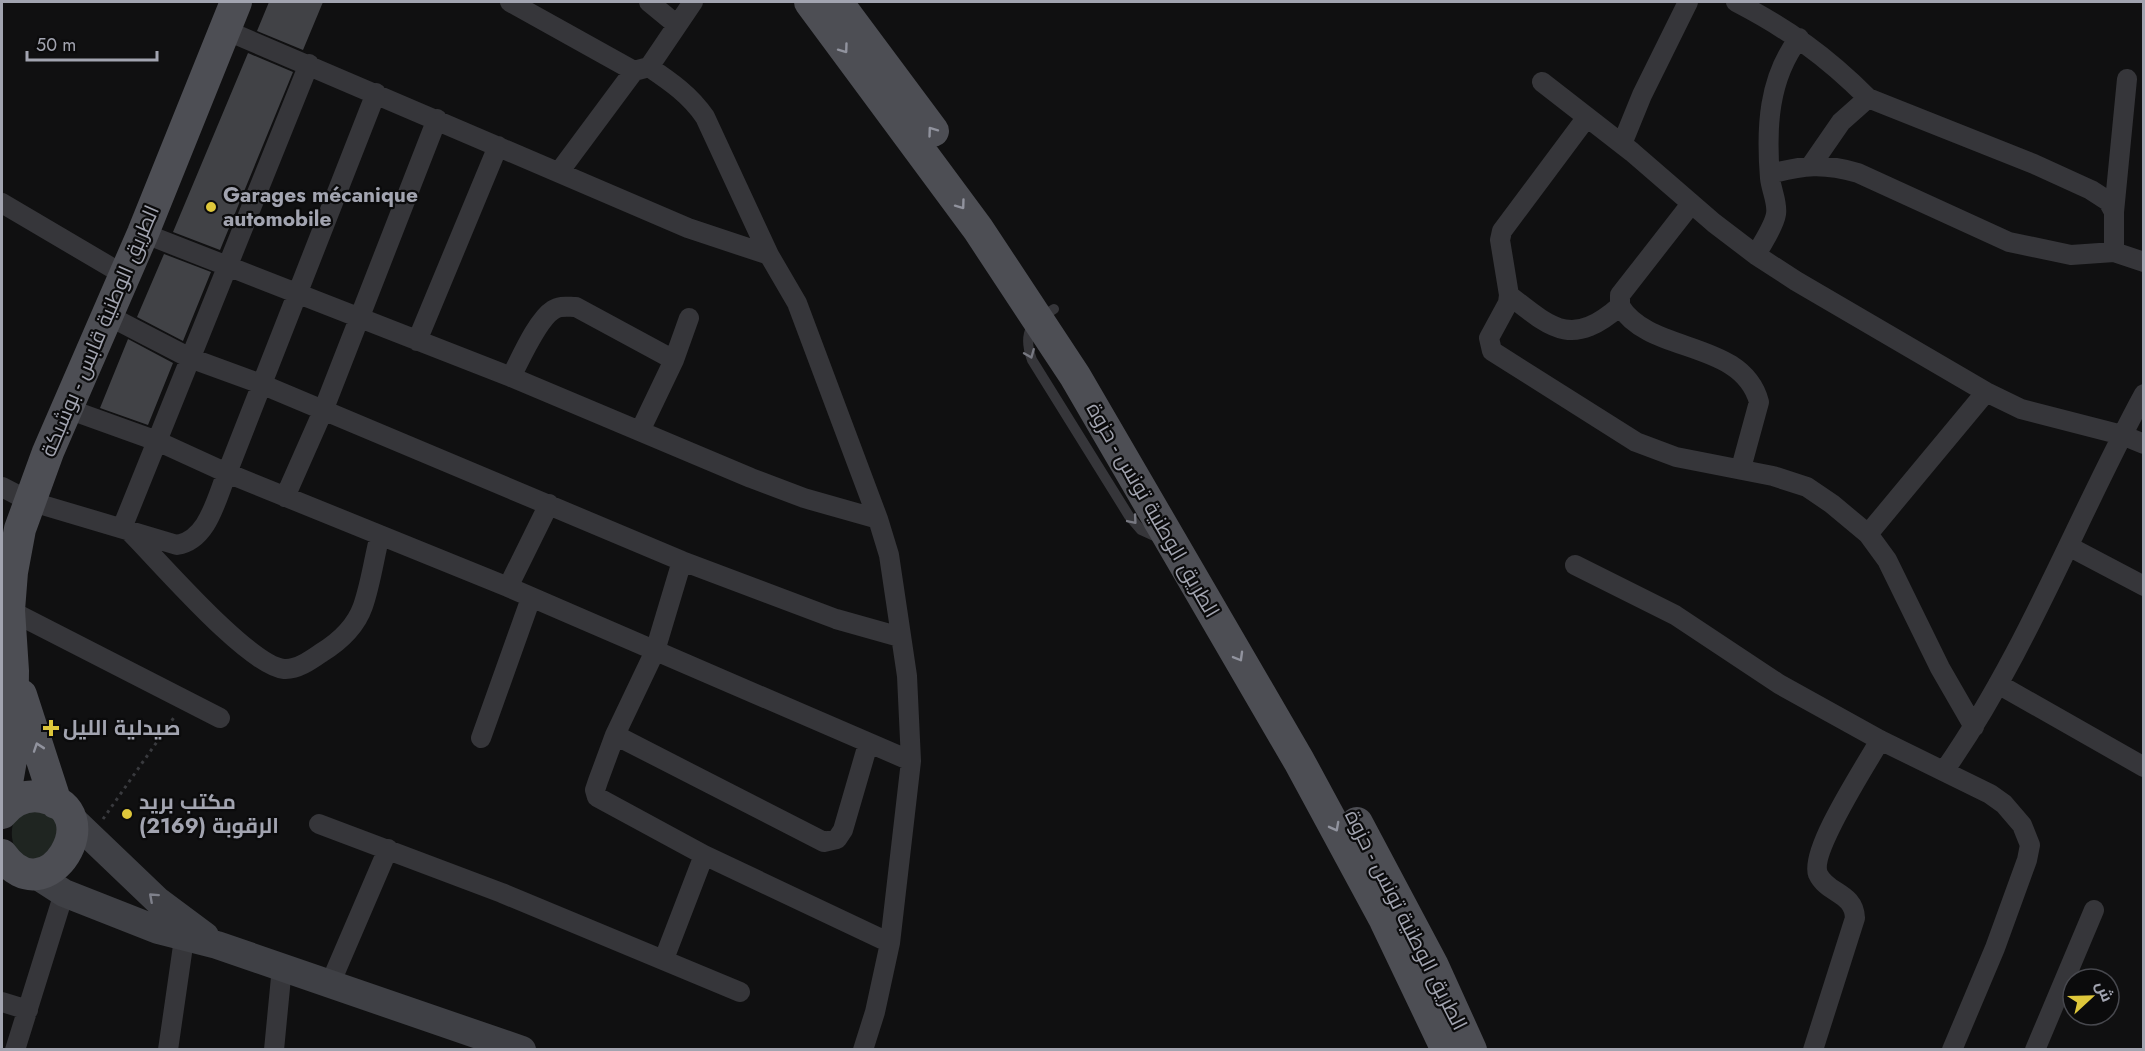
<svg xmlns="http://www.w3.org/2000/svg" width="2145" height="1051" font-family="Jost,Cairo,sans-serif">
<style>
.green{fill:#1f2521}
.building{fill:#414246}
.lines{fill:none;stroke-linecap:round;stroke-linejoin:round}
.path{stroke:#393a3e;stroke-width:3;stroke-dasharray:3 4.5;stroke-linecap:butt}
.lane{stroke:#36363a;stroke-width:10}
.street{stroke:#36363a;stroke-width:20}
.secondary{stroke:#3f4045;stroke-width:28}
.primary{stroke:#4d4e54;stroke-width:32}
.oneway{stroke:#91939e}
.oneway2{stroke:#777881}
.oneway3{stroke:#7f818b}
.poi-dot{fill:#dec73b;stroke:#0b0b0c;stroke-width:2}
.labels{text-anchor:middle;stroke-width:4.5;stroke-linejoin:round;paint-order:stroke}
.poi-label{font-size:21px;font-weight:bold;fill:#a2a4b0;stroke:#0b0b0c;text-anchor:start}
.street-label{font-size:21px;fill:#a2a4b0;stroke:#0b0b0c}
</style>
<rect width="100%" height="100%" fill="#101011"/>
<path class="green" d="M 19,810 L 67,814 L 50,860 C 43,859 32,860 25,857 C 7,848 10,823 19,810 Z"/>
<path class="building" d="M 269,2 L 323,2 L 303,50 L 257,31 Z
M 248,53 L 293,72 L 220,250 L 173,232 Z
M 164,254 L 211,272 L 183,341 L 137,317 Z
M 128,339 L 173,363 L 148,425 L 100,408 Z"/>
<g class="lines">
<path class="path" d="M 103,819 L 175,716"/>
<path class="lane" d="M 1054,309 C 1031,323 1022,332 1032,360 L 1129,516 L 1141,530 L 1163,540"/>
<path class="street" d="M 510,2 L 634,71 L 649,67 C 671,82 690,95 705,117 L 769,255 L 797,303 L 878,519 L 889,555 L 907,676 L 911,761 L 890,943 L 875,1012 L 863,1050
M 649,2 L 677,25
M 1736,2 C 1788,29 1826,56 1868,98
M 223,29 L 688,228 L 769,255
M 649,67 L 693,2
M 1542,82 L 1632,152 L 1714,223 L 1756,255 L 1796,281 L 1986,392 L 2021,409 L 2122,435 L 2144,444
M 1587,117 L 1502,231 L 1500,240 L 1509,295 L 1508,303 L 1489,338 L 1492,351 L 1636,442 L 1676,457 L 1773,476 L 1807,487 L 1832,504 L 1868,534 L 1887,560 L 1940,668 L 1974,727
M 1622,144 L 1642,95 L 1688,2
M 1812,164 L 1841,122 L 1868,98 L 2034,164 L 2091,190 L 2108,201 L 2114,212
M 559,172 L 634,71
M 1770,174 C 1804,165 1823,163 1858,173 L 2009,242 L 2071,255 L 2114,252 L 2144,262
M 2,203 L 124,275
M 1691,204 L 1620,295 L 1620,306 C 1650,355 1742,339 1759,402 L 1741,468
M 143,233 L 511,377 L 751,478 L 804,498 L 878,519
M 2114,252 L 2114,212 L 2127,79
M 1756,255 C 1762,243 1774,227 1776,214 C 1778,203 1771,189 1770,178 C 1766,128 1768,79 1799,38
M 1509,295 C 1552,329 1572,348 1620,306
M 107,315 L 190,358 L 261,384 L 682,561 L 836,619 L 900,637
M 417,341 L 498,146
M 511,377 C 520,360 537,320 553,310 C 560,305 568,307 576,307 L 674,360
M 68,409 L 157,441 L 227,473 L 508,587 L 911,761
M 640,431 L 674,360 L 689,318
M 2,487 L 29,501 L 177,545 C 208,540 216,499 227,473 L 376,93
M 285,497 L 323,411 L 437,119
M 122,528 L 309,64
M 131,533 C 159,561 249,666 284,669 C 297,670 311,660 321,653 C 339,642 356,626 363,606 C 371,583 374,558 380,535
M 1868,534 L 1986,392
M 2070,547 L 2144,586
M 682,561 L 655,651 L 615,735 L 598,781 L 595,790 L 597,797 L 704,855 L 890,943
M 1575,565 L 1675,615 L 1779,684 L 1880,740 L 1990,794 L 2004,804 L 2022,825 L 2030,845 L 2027,860 L 1995,948 L 1952,1050
M 508,587 L 549,504
M 9,610 L 220,718
M 1998,684 L 2144,767
M 615,735 L 824,842 L 837,839 L 843,830 L 868,744
M 481,738 L 531,598
M 1944,771 C 2026,654 2076,519 2144,394
M 319,824 L 502,893 L 740,992
M 664,959 L 704,855
M 330,984 L 388,849
M 2,1002 L 28,1010
M 15,1050 L 64,893
M 168,1050 L 186,925
M 274,1050 L 282,967
M 1813,1050 L 1855,918 C 1854,892 1827,894 1818,874 C 1809,851 1867,764 1880,740
M 2035,1050 L 2094,910"/>
<path class="secondary" d="M 67,814 L 158,901 L 205,936
M 33,873 L 64,893 L 158,930 L 217,945 L 522,1050"/>
<path class="primary" d="M 810,2 L 978,229 L 1075,376 L 1299,761 L 1385,920 L 1447,1050
M 837,2 L 933,131
M 21,695 L 56,803
M 2,812 L 12,754 L 13,671 L 9,610 L 12,572 L 20,529 L 48,452 L 143,233 L 236,2
M 2,813 C 12,801 25,794 42,797 C 111,809 47,918 2,855
M 1357,823 L 1433,966 L 1471,1050"/>
</g>
<defs><path id="oneway-chevron" d="M-2-3.5L2.5 0L-2 3.5" fill="none" stroke-width="1.6" stroke-linecap="round" stroke-linejoin="round" transform="scale(1.5)"/></defs>
<g class="oneway">
<use href="#oneway-chevron" transform="translate(844 49) rotate(54)"/>
<use href="#oneway-chevron" transform="translate(932 131) rotate(-126)"/>
<use href="#oneway-chevron" transform="translate(961 205) rotate(54)"/>
<use href="#oneway-chevron" transform="translate(1239 657) rotate(60)"/>
<use href="#oneway-chevron" transform="translate(38 747) rotate(-109)"/>
<use href="#oneway-chevron" transform="translate(1335 827) rotate(62)"/>
</g>
<g class="oneway2">
<use href="#oneway-chevron" transform="translate(1030 354) rotate(68)"/>
<use href="#oneway-chevron" transform="translate(1133 520) rotate(50)"/>
</g>
<use class="oneway3" href="#oneway-chevron" transform="translate(153 897) rotate(-138)"/>
<g class="poi-dot">
<circle cx="211" cy="207" r="6"/>
<path d="M48 719h6v6h6v6h-6v6h-6v-6h-6v-6h6z"/>
<circle cx="127" cy="814" r="6"/>
</g>
<g class="labels">
<g class="poi-label">
<text x="223" y="202">Garages mécanique<tspan x="223" dy="24">automobile</tspan></text>
<text x="63" y="735">صيدلية الليل</text>
<text x="139" y="809">مكتب بريد<tspan x="139" dy="24">الرقوبة (2169)</tspan></text>
</g>
<g class="street-label">
<text transform="translate(100 331) rotate(-67)" y="7">الطريق الوطنية قابس - بوشبكة</text>
<text transform="translate(1153 510) rotate(60)" y="7">الطريق الوطنية تونس - حزوة</text>
<text transform="translate(1406 920) rotate(63)" y="7">الطريق الوطنية تونس - حزوة</text>
</g>
</g>
<rect width="2145" height="1051" fill="none" stroke="#a2a4b0" stroke-width="6"/>
<g transform="translate(2091 997) rotate(68)"><circle r="28" fill="#0b0b0c" stroke="#47484e" stroke-width="1.5"/>
<path d="M0-4.5L10 22L0 15L-10 22Z" fill="#dec73b"/>
<text y="-9" font-size="16" font-weight="bold" text-anchor="middle" fill="#a2a4b0">ش</text>
</g>
<path d="M27 51v9h130v-9" fill="none" stroke="#a2a4b0" stroke-width="3"/>
<text x="36" y="51" font-size="18" fill="#a2a4b0" stroke="#0b0b0c" stroke-width="4.5" paint-order="stroke">50 m</text>
</svg>
